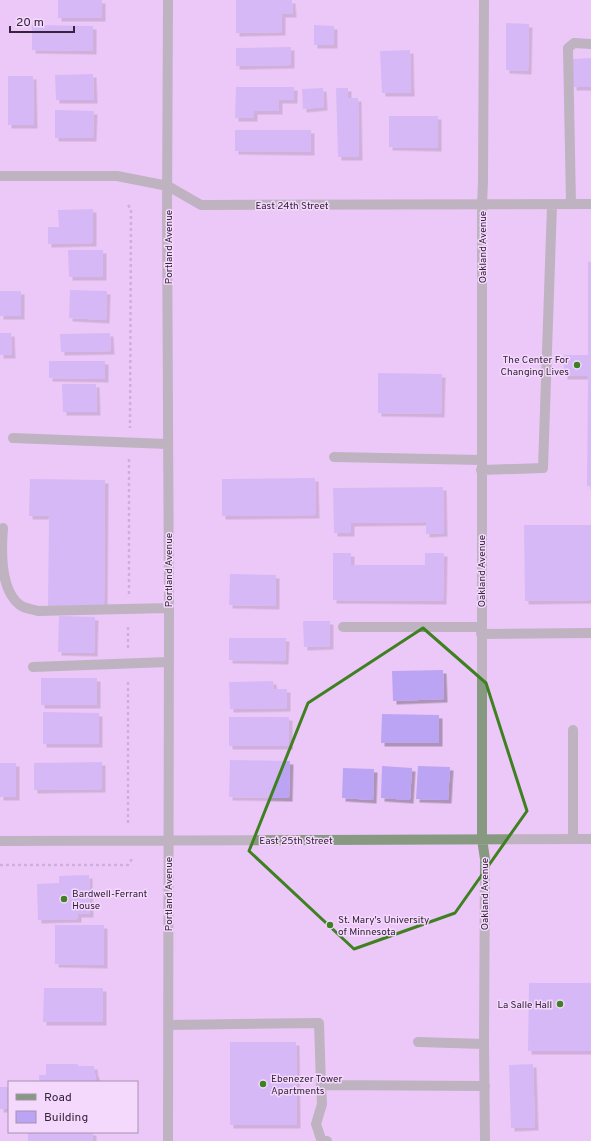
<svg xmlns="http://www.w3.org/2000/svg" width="591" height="1141" font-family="Overpass,sans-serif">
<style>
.building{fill:#bca4f4;filter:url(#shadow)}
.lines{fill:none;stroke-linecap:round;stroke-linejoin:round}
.path{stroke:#ab8eb5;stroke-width:2.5;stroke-dasharray:3 3;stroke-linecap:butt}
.minor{stroke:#879980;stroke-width:10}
.marked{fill:none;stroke:#3f8021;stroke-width:3;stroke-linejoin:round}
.poi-dot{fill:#3f8021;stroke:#f4d9fd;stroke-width:1.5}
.labels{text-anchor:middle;stroke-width:3;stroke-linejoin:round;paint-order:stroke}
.street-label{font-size:10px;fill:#35243b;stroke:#f4d9fd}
.poi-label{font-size:10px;fill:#35243b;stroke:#f4d9fd;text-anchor:start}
</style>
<defs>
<filter id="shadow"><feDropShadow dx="3.5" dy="3.5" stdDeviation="0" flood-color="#0004"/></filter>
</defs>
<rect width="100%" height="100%" fill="#ecc8f8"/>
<path class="building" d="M 58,0 L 102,0 L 102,18 L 58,18 Z
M 236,0 L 292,0 L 293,14 L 282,14 L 282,32 L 236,33 Z
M 506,23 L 529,24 L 528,71 L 506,70 Z
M 32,25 L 93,26 L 93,51 L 32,50 Z
M 314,25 L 334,26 L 334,45 L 314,45 Z
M 291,47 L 291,65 L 236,66 L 236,48 Z
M 410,50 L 411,93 L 382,93 L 380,51 Z
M 591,58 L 591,87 L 573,87 L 573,59 Z
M 93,74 L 94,100 L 56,100 L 55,75 Z
M 8,76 L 33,76 L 34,125 L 8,125 Z
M 236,87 L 294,87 L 294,100 L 279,100 L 279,111 L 254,111 L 254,118 L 235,118 Z
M 323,88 L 324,107 L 303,109 L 302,89 Z
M 336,88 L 348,88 L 348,98 L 358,98 L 359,157 L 338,157 Z
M 55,110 L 94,111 L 93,138 L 55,138 Z
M 389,116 L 438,116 L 438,148 L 389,147 Z
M 235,130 L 311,130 L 311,152 L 235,151 Z
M 93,209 L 93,243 L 48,244 L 48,227 L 59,227 L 58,210 Z
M 68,250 L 103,250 L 103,277 L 69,277 Z
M 588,262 L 591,262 L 591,486 L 587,486 L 588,376 L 564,376 L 564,355 L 588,355 Z
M 70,290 L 107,291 L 106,320 L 69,318 Z
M 0,291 L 21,291 L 21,316 L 0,316 Z
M 0,333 L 11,333 L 12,355 L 0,355 Z
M 110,333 L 111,351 L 61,352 L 60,334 Z
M 49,361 L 105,361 L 105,379 L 49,378 Z
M 378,373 L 442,374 L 441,414 L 378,413 Z
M 62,384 L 96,384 L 97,412 L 63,412 Z
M 315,478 L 316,515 L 222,516 L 222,479 Z
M 30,479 L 105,480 L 104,607 L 48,606 L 49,516 L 29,516 Z
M 443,487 L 444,533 L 426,534 L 426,522 L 351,523 L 351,533 L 334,533 L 333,488 Z
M 524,525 L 591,525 L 591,600 L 525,601 Z
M 333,553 L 351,553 L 351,565 L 425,565 L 425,553 L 444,553 L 443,601 L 333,600 Z
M 230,574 L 276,575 L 276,606 L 229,605 Z
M 59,616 L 95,617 L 94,653 L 58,652 Z
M 303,621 L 330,621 L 330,646 L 304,647 Z
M 229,638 L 286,638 L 285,661 L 229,660 Z
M 443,670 L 444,699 L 393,701 L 392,671 Z
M 41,678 L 97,678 L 97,705 L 41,705 Z
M 273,681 L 274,689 L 287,689 L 287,708 L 230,709 L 229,682 Z
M 43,712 L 99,713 L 99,744 L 43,744 Z
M 382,714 L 439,715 L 439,743 L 381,743 Z
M 229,717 L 289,717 L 289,746 L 229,746 Z
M 230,760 L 290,761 L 289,798 L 229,797 Z
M 102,762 L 102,789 L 34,790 L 34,763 Z
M 0,763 L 16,763 L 16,797 L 0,797 Z
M 382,766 L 412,768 L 410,800 L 381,798 Z
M 418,766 L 450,767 L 448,800 L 416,799 Z
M 343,768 L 374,769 L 373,800 L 342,798 Z
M 89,875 L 90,914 L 78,914 L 78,919 L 38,920 L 37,884 L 59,883 L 59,876 Z
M 55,925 L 104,925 L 104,965 L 55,964 Z
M 529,983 L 591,983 L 591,1051 L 528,1051 Z
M 44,988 L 103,988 L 103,1022 L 43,1022 Z
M 230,1042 L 296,1042 L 297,1125 L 230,1125 Z
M 46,1064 L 78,1064 L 78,1066 L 94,1066 L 95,1074 L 96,1074 L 96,1082 L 39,1082 L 39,1075 L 46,1075 Z
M 533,1064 L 535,1127 L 511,1128 L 509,1065 Z
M 0,1087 L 9,1087 L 9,1109 L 0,1109 Z
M 43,1132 L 93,1132 L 93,1141 L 28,1141 L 28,1133 L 43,1133 Z"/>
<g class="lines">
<path class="path" d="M 128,205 L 131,209 L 130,428
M 129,594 L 129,457
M 128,648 L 128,625
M 128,823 L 128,679
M 0,865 L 128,865 L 132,859"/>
<path class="minor" d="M 484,0 L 483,181 L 482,205 L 482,839 L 485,859 L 484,1044 L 485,1141
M 0,176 L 117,176 L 168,186 L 201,205 L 591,204
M 571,204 L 568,48 L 574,43 L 591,44
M 13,438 L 167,444
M 334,457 L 481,460
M 481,470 L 543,468 L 552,205
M 3,528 C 1,553 0,590 20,605 C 25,609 33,609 38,611 L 169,608
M 343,627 L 481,627
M 481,634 L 591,633
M 33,667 L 168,662
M 573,730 L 573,839
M 0,841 L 591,839
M 168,1025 L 319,1023 L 321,1085
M 418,1042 L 484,1044
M 168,1141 L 169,608 L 167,217 L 168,0
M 327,1141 L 321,1139 L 316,1124 L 322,1104 L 321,1085 L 485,1086"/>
</g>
<path d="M0 0H591V1141H0ZM 423,628 L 486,683 L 527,811 L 455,913 L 354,949 L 249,851 L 308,703 Z" fill="#ecc8f8" fill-opacity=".55" fill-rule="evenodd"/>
<path class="marked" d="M 423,628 L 486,683 L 527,811 L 455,913 L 354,949 L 249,851 L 308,703 Z"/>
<g class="poi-dot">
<circle cx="577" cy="365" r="4"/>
<circle cx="64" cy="899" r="4"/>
<circle cx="330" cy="925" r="4"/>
<circle cx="560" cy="1004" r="4"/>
<circle cx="263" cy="1084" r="4"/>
</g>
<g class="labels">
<g class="street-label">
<text x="292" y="209">East 24th Street</text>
<text transform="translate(168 247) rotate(-90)" y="4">Portland Avenue</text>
<text transform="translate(482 247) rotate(-90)" y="4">Oakland Avenue</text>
<text transform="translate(168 570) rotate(-90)" y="4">Portland Avenue</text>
<text transform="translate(481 571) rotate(-90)" y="4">Oakland Avenue</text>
<text x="296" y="844">East 25th Street</text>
<text transform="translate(168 894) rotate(-90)" y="4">Portland Avenue</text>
<text transform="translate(484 894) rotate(-90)" y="4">Oakland Avenue</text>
</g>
<g class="poi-label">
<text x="569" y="363" text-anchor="end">The Center For<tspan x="569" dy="12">Changing Lives</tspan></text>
<text x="72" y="897">Bardwell-Ferrant<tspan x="72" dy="12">House</tspan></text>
<text x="338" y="923">St. Mary's University<tspan x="338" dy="12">of Minnesota</tspan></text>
<text x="552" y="1008" text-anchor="end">La Salle Hall</text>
<text x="271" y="1082">Ebenezer Tower<tspan x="271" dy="12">Apartments</tspan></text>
</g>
</g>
<rect x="8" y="1081" width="130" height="52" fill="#f4d9fd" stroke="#a891af"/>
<rect x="16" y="1094" width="20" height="6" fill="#879980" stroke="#a891af"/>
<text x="44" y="1101" font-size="12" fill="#35243b">Road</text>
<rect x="16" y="1111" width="20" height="12" fill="#bca4f4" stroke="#a891af"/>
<text x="44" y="1121" font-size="12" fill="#35243b">Building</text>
<path d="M10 26v6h64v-6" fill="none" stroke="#35243b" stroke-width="2"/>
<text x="16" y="26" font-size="12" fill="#35243b" stroke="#f4d9fd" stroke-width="3" paint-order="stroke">20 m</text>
</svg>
